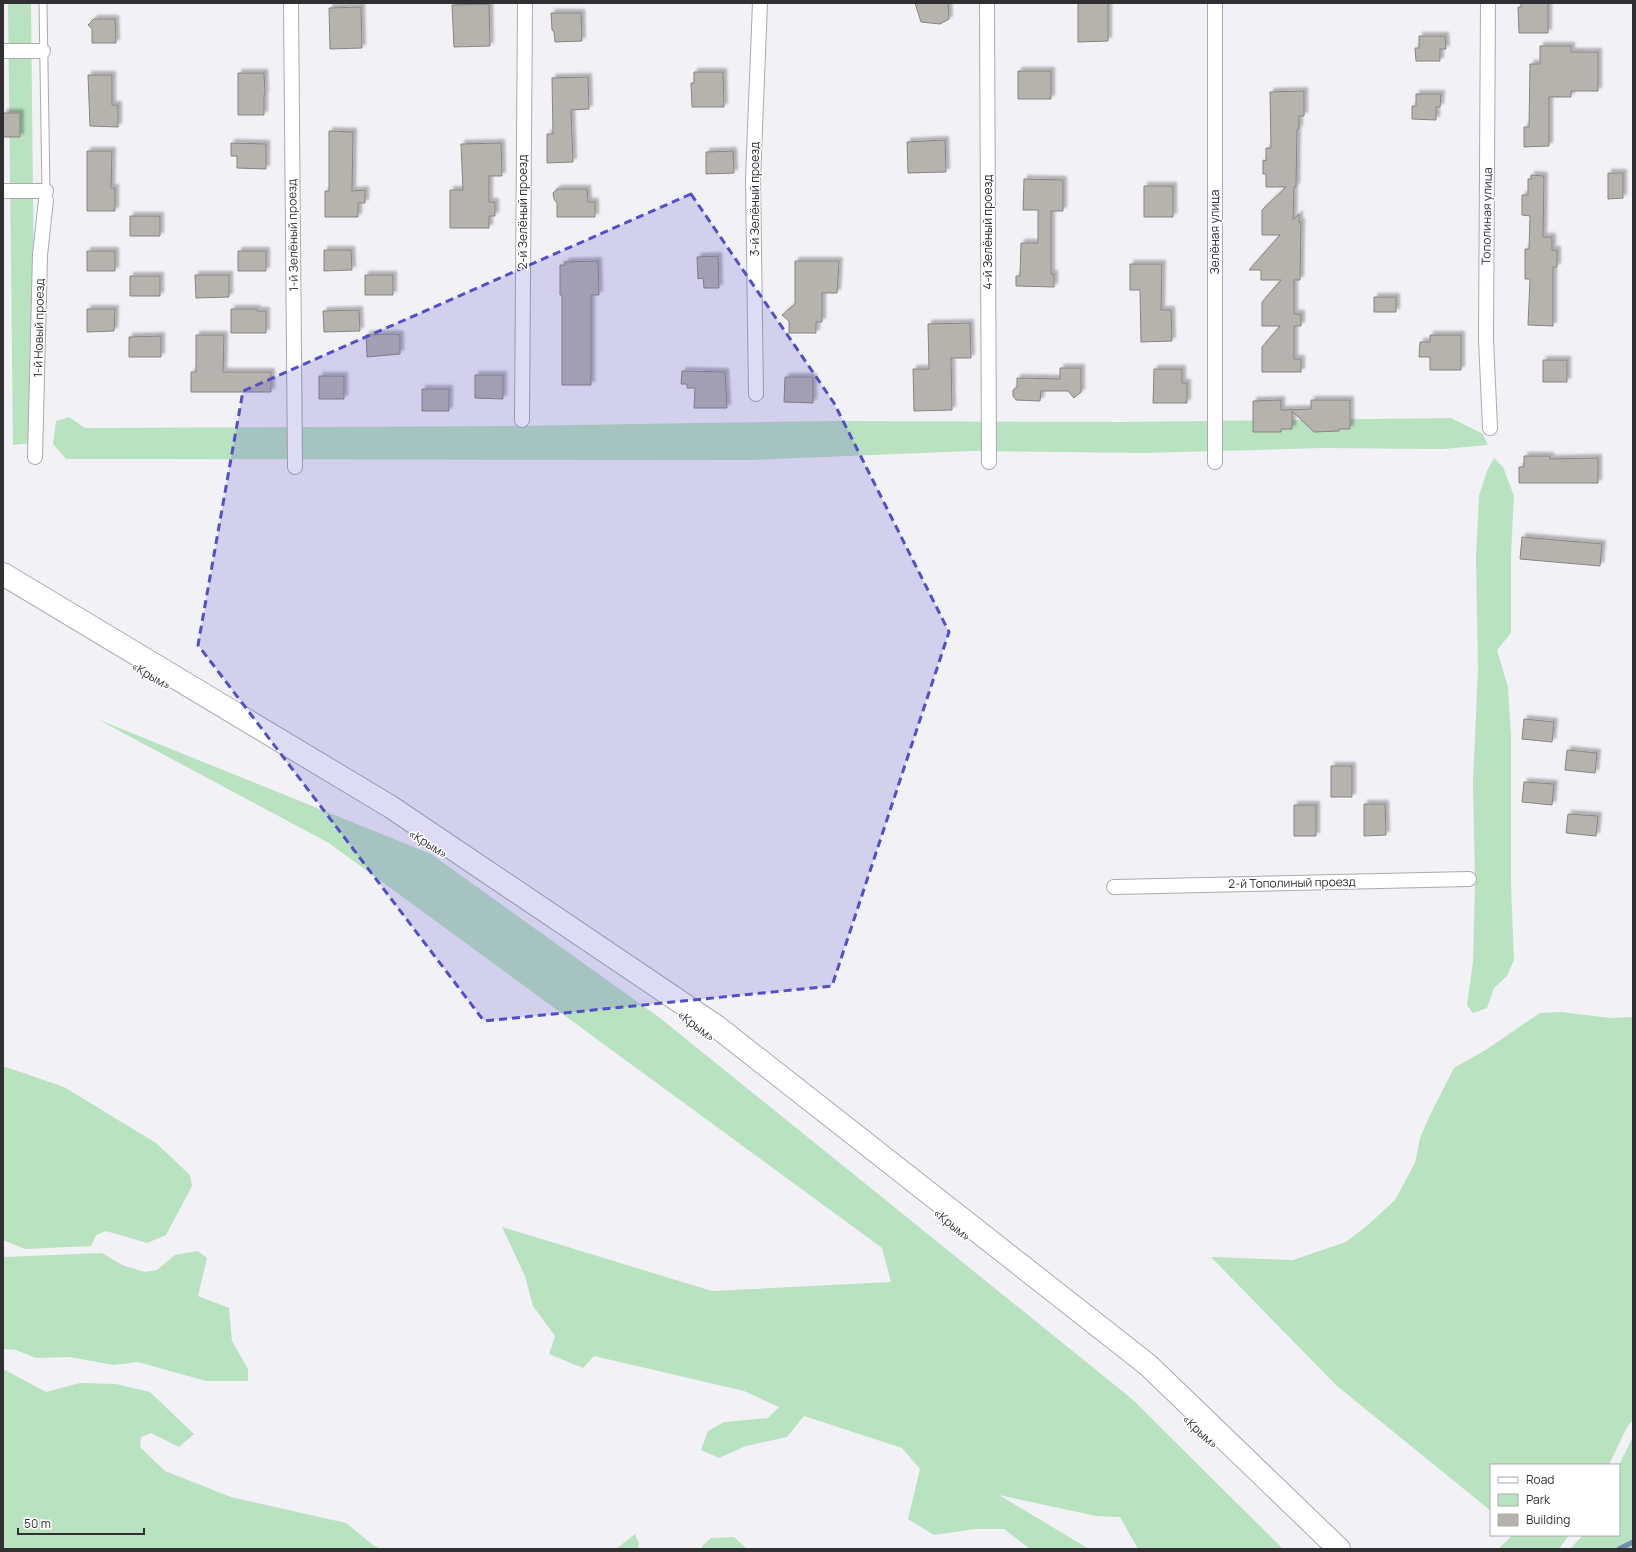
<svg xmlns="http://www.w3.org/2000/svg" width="1636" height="1552" font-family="Manrope,sans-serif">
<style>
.green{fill:#b9e2c0}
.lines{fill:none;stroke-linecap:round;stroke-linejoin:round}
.stream{stroke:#728cb1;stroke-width:5}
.building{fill:#b6b2ae;stroke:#888581;filter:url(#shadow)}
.service-casing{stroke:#abaaaf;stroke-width:9}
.minor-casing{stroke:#abaaaf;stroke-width:16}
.trunk-casing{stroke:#abaaaf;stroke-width:24}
.service{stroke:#fff;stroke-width:7}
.minor{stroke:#fff;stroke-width:14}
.trunk{stroke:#fff;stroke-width:22}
.marked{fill:#534fc6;fill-opacity:0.2;stroke:#534fc6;stroke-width:3;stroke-dasharray:8 5;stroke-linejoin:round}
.labels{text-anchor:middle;stroke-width:3;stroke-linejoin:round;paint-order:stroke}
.street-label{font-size:12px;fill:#303032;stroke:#fff}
</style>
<defs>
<filter id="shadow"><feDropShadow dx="3.5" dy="-3.5" stdDeviation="1" flood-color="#0004"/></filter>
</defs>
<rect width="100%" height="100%" fill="#f2f1f6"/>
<path class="green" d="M 8,3 L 31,3 L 35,386 L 32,443 L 13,445 Z
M 69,417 L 85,428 L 507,426 L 834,421 L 1124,422 L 1451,418 L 1483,434 L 1488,445 L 1443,449 L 1321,448 L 1144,453 L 970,451 L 751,460 L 66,459 L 53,444 L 56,421 Z
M 1494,458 L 1503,467 L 1514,496 L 1511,554 L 1511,633 L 1497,650 L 1508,687 L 1511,736 L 1511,886 L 1514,960 L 1507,976 L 1494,988 L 1487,1008 L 1473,1013 L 1467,1005 L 1473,962 L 1475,882 L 1473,782 L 1478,669 L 1476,558 L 1479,496 L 1487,471 Z
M 97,719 L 431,854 L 660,1018 L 1132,1399 L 1283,1549 L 1138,1549 L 1120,1517 L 1096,1516 L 999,1495 L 1089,1549 L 1030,1549 L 1004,1529 L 975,1529 L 934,1535 L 908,1519 L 920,1469 L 902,1448 L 804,1416 L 787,1437 L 746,1446 L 719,1458 L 701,1450 L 708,1431 L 724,1422 L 768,1418 L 779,1407 L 744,1391 L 594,1356 L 583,1368 L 549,1354 L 555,1336 L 533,1306 L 525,1276 L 502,1227 L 712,1291 L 891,1282 L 882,1248 L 329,843 Z
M 1561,1012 L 1610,1018 L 1633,1017 L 1633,1420 L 1627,1427 L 1609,1465 L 1491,1465 L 1491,1511 L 1337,1386 L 1211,1257 L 1293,1260 L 1346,1242 L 1369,1224 L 1395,1200 L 1415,1163 L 1420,1138 L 1431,1113 L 1454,1068 L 1484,1051 L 1540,1013 Z
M 3,1066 L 64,1087 L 156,1143 L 190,1175 L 192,1186 L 166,1235 L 147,1243 L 106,1231 L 96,1235 L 91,1246 L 25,1249 L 3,1240 Z
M 198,1251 L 207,1258 L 198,1296 L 229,1308 L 232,1341 L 248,1369 L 248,1381 L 206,1381 L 138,1362 L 114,1365 L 69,1357 L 36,1358 L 16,1350 L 3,1349 L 3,1257 L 102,1253 L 122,1265 L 145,1272 L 157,1270 L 175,1255 Z
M 5,1370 L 46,1392 L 80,1383 L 116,1384 L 150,1392 L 194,1434 L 179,1447 L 151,1433 L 141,1437 L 140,1447 L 165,1471 L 231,1497 L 346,1523 L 373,1545 L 381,1549 L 3,1549 L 3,1371 Z
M 1633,1437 L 1633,1549 L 1570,1549 L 1583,1535 L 1619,1535 L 1619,1465 Z
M 635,1534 L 639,1544 L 638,1549 L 616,1549 Z
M 1513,1535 L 1569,1535 L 1559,1549 L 1498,1549 Z
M 734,1537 L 747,1549 L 702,1549 L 702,1546 L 711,1538 Z"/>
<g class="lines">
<path class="stream" d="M 1619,1549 L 1633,1542"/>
</g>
<path class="building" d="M 915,3 L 948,3 L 949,19 L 940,24 L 921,22 Z
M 1078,3 L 1108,3 L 1108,41 L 1078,42 Z
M 1521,3 L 1548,3 L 1548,33 L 1519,33 L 1518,7 L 1521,7 Z
M 489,4 L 490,46 L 454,47 L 452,5 Z
M 361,7 L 362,48 L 330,49 L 329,8 Z
M 551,13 L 581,13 L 582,41 L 555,42 L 554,32 L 552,30 Z
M 94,19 L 115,19 L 116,43 L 92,43 L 92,29 L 88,25 Z
M 1419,36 L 1445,36 L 1446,49 L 1440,49 L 1440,61 L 1416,61 L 1415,48 L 1419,48 Z
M 1540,46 L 1571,46 L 1571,52 L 1598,52 L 1598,91 L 1571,91 L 1571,97 L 1549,97 L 1549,146 L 1524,147 L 1524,127 L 1529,127 L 1530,64 L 1540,64 Z
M 1018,71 L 1051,71 L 1051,99 L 1018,99 Z
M 694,72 L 723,72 L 724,107 L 692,107 L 691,83 L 694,83 Z
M 238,73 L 264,73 L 265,95 L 264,95 L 264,115 L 238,115 Z
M 88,75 L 112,75 L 112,105 L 118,105 L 118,127 L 90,126 Z
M 588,77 L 589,109 L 571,110 L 573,162 L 547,163 L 547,134 L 553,134 L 552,78 Z
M 1304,91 L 1304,116 L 1299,116 L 1299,129 L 1297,129 L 1296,187 L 1294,187 L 1293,220 L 1299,214 L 1299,222 L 1301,222 L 1300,280 L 1294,280 L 1294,314 L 1301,314 L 1301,326 L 1294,326 L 1294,359 L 1301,359 L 1301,372 L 1262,372 L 1262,347 L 1280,326 L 1262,326 L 1262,302 L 1281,280 L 1261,280 L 1261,270 L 1249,270 L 1280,235 L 1262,235 L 1262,210 L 1286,187 L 1266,187 L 1266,174 L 1263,174 L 1263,160 L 1266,161 L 1266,148 L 1271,148 L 1270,92 Z
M 1416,94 L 1441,94 L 1440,107 L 1436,107 L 1436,120 L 1412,119 L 1412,106 L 1416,106 Z
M 3,113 L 20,113 L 20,137 L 3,137 Z
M 329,131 L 353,132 L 352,191 L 365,190 L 365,203 L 358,203 L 358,217 L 325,217 L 325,191 L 329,191 Z
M 945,140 L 946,172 L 908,173 L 907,142 Z
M 231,143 L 266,144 L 266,169 L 237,168 L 237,156 L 231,156 Z
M 501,143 L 502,176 L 489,176 L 489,202 L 495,202 L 495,216 L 489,216 L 489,228 L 450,228 L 450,190 L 463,190 L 461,144 Z
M 87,151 L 112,151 L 111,188 L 115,188 L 115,211 L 87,211 Z
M 733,151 L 734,173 L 706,174 L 706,152 Z
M 1608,173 L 1623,173 L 1623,198 L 1608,199 Z
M 1531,175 L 1544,176 L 1543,237 L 1552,237 L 1552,250 L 1557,250 L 1557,267 L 1553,267 L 1553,326 L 1528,325 L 1530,279 L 1525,279 L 1525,249 L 1529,249 L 1530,216 L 1522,215 L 1522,195 L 1528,195 L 1528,179 L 1531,179 Z
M 1024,179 L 1063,180 L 1063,211 L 1051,211 L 1051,274 L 1054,274 L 1054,287 L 1016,286 L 1016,276 L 1020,276 L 1021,243 L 1038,243 L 1038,210 L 1023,210 Z
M 1144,186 L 1173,186 L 1173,217 L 1144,217 Z
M 557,189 L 587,189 L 588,202 L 595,202 L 595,217 L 557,217 L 557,203 L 554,199 L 553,193 Z
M 130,216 L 160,216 L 160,236 L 130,236 Z
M 324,250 L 351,250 L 352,270 L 324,271 Z
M 87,251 L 115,251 L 115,271 L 87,271 Z
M 238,251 L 266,251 L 266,271 L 238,271 Z
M 718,256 L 719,288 L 704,288 L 703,278 L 698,279 L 697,257 Z
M 598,261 L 599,295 L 591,295 L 591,385 L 562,385 L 562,295 L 560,295 L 560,265 L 565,265 L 565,262 Z
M 795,261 L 839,261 L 837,293 L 822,293 L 822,322 L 816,322 L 816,333 L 789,333 L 789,321 L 782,315 L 795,304 Z
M 1130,264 L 1162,264 L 1161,310 L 1171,310 L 1172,341 L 1141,342 L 1140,290 L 1130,290 Z
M 195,275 L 229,275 L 229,297 L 196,298 Z
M 365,275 L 393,275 L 393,295 L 365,295 Z
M 130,276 L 160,276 L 160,296 L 130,296 Z
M 1374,297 L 1396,297 L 1396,312 L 1374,312 Z
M 87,309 L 115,309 L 114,331 L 87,332 Z
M 231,309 L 257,309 L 257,311 L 266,311 L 266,333 L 231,333 Z
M 359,310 L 360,331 L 324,332 L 323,311 Z
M 970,323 L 971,358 L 951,358 L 952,410 L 914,411 L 913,369 L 929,369 L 928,324 Z
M 394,334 L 400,335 L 400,354 L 367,357 L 366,335 Z
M 196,335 L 224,335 L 223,372 L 271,372 L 271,392 L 191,392 L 191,372 L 196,372 Z
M 1430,335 L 1461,335 L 1461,370 L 1430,370 L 1430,357 L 1419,357 L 1420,342 L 1430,342 Z
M 161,336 L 161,357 L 129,357 L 129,337 Z
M 1543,360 L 1567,360 L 1567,382 L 1543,382 Z
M 1060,368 L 1081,368 L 1081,392 L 1074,398 L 1068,391 L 1041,391 L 1040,401 L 1016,400 L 1013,396 L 1013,390 L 1017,387 L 1017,378 L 1060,379 Z
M 1154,369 L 1182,369 L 1182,383 L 1187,383 L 1187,403 L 1153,403 Z
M 682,371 L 725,372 L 727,408 L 694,408 L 695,388 L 687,388 L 687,384 L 681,384 Z
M 475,375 L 503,375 L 503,399 L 475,398 Z
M 319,376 L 344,376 L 344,399 L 319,399 Z
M 785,377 L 813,377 L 813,403 L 784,402 Z
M 422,389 L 449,389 L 449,411 L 422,411 Z
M 1281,400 L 1281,410 L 1311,409 L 1311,400 L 1350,400 L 1350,429 L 1339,429 L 1339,431 L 1314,432 L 1292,411 L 1292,429 L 1281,429 L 1281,432 L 1253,432 L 1253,401 Z
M 1524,456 L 1550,456 L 1550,459 L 1598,458 L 1598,483 L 1519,483 L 1519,467 L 1524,467 Z
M 1522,537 L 1602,544 L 1600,566 L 1520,559 Z
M 1524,719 L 1554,722 L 1552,742 L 1522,739 Z
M 1567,750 L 1597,753 L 1595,773 L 1565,770 Z
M 1331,766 L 1352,766 L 1352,797 L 1331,797 Z
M 1524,782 L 1554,784 L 1552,805 L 1522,802 Z
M 1364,804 L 1385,804 L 1386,835 L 1364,836 Z
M 1294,805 L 1316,805 L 1316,836 L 1294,836 Z
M 1568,814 L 1598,816 L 1596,836 L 1566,833 Z"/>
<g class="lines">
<g class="service-casing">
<path id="service" d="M 43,3 L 46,192"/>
</g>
<g class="minor-casing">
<path id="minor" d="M 291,3 L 295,467
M 987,3 L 989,462
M 1488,3 L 1486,339 L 1490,428
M 3,51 L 43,51
M 3,191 L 46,191
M 756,394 L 753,179 L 760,3
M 522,420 L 525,3
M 35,457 L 40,255 L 46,200
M 1215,462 L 1215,3
M 1114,887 L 1469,879"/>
</g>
<g class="trunk-casing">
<path id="trunk" d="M 3,574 L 391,807 L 716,1026 L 1148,1365 L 1339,1549"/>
</g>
<use href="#service" class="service"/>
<use href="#minor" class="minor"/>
<use href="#trunk" class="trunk"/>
</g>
<path class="marked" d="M 691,194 L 834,403 L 949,632 L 832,986 L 484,1021 L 198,645 L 243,391 Z"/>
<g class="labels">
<g class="street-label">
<text transform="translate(755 199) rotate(-90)" y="4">3-й Зелёный проезд</text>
<text transform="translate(523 212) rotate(-90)" y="4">2-й Зелёный проезд</text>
<text transform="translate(1487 216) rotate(-89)" y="4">Тополиная улица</text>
<text transform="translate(988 232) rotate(-90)" y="4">4-й Зелёный проезд</text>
<text transform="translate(1215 232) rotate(-90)" y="4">Зелёная улица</text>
<text transform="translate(293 235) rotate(-91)" y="4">1-й Зелёный проезд</text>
<text transform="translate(39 328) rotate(-89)" y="4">1-й Новый проезд</text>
<text transform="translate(151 676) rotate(30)" y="4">«Крым»</text>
<text transform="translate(428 844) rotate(32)" y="4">«Крым»</text>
<text transform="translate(1292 883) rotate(-1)" y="4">2-й Тополиный проезд</text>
<text transform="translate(696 1026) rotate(37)" y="4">«Крым»</text>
<text transform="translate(952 1225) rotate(39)" y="4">«Крым»</text>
<text transform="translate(1200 1432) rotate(43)" y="4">«Крым»</text>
</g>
</g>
<rect width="1636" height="1552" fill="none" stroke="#303032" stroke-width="8"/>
<rect x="1490" y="1464" width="130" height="72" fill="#ffffff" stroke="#acacad"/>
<rect x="1498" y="1477" width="20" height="6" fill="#ffffff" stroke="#acacad"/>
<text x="1526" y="1484" font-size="12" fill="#303032">Road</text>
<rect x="1498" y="1494" width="20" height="12" fill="#b9e2c0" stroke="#acacad"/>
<text x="1526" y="1504" font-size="12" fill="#303032">Park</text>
<rect x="1498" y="1514" width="20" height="12" fill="#b6b2ae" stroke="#acacad"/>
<text x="1526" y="1524" font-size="12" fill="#303032">Building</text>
<path d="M18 1528v6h126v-6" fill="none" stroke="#303032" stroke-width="2"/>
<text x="24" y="1528" font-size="12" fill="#303032" stroke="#ffffff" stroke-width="3" paint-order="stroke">50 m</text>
</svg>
